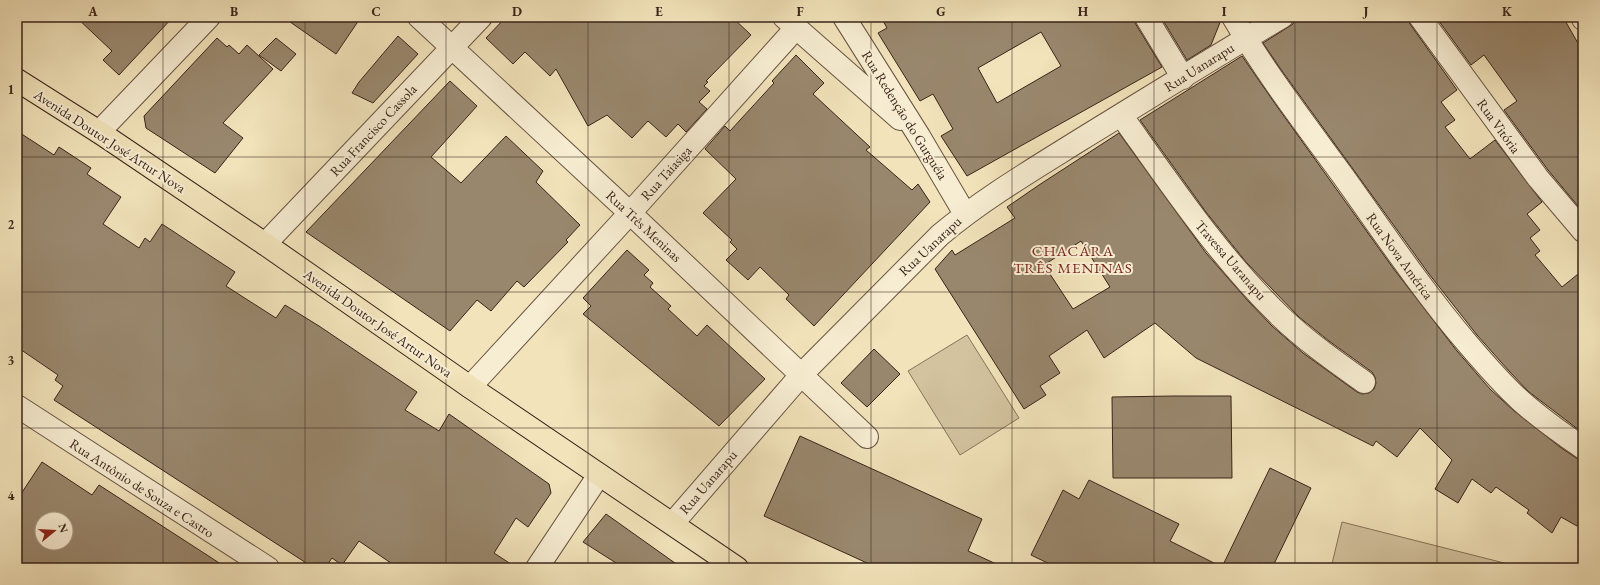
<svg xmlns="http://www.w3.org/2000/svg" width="1600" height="585" font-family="'EB Garamond',serif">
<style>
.green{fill:#d3c39f;stroke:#86745c}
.building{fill:#99876d;stroke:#39241a;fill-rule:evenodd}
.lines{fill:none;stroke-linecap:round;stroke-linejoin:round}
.minor-casing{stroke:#675442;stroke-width:24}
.major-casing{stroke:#39241a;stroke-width:24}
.minor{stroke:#f7edd2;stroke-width:22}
.major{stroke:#f2e3ba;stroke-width:22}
.grid{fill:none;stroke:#39241a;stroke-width:1;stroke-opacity:0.55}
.labels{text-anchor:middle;stroke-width:4;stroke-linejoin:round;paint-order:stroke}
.street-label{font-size:14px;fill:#39241a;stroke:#f7edd2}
.neighbourhood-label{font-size:15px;letter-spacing:1px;fill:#7a1f14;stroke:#f7edd2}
.neatline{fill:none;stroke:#39241a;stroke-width:1.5}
.grid-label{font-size:13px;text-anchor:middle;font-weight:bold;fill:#39241a}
</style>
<rect width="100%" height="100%" fill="#f2e3ba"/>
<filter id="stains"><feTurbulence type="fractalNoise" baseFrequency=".005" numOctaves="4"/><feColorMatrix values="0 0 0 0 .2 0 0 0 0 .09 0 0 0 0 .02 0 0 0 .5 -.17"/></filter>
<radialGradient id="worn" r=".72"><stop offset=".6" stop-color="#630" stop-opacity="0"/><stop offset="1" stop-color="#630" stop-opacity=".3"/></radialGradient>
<path class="green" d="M 967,335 L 1019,418 L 960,455 L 908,371 Z
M 1342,522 L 1524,568 L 1331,568 Z"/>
<path class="building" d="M 76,17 L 173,17 L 119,75 L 103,60 L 112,51 Z
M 283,17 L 361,17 L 336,54 Z
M 506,17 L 732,17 L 751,35 L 706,81 L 708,82 L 704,86 L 710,91 L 699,102 L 707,109 L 686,132 L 678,124 L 666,137 L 648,121 L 632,138 L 607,115 L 588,126 L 556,69 L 550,76 L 525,52 L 513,64 L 486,38 Z
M 881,17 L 1134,17 L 1135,23 L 1162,67 L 967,176 L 941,136 L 953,129 L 933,94 L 920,101 L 878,33 L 887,28 ZM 1041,32 L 1061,66 L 997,103 L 978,68 Z
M 1161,17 L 1221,17 L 1221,20 L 1211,45 L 1187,60 Z
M 1294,17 L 1408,17 L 1410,24 L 1457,90 L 1441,102 L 1455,120 L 1445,127 L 1470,159 L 1495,140 L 1542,202 L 1527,214 L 1540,230 L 1530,238 L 1540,251 L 1535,255 L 1562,287 L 1583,270 L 1583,433 L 1529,392 L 1509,371 L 1477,335 L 1429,274 L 1282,71 L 1263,43 L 1293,24 Z
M 1436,17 L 1563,17 L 1583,52 L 1583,212 L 1548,170 L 1504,110 L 1517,101 L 1484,55 L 1471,65 Z
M 398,36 L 418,54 L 373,103 L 352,93 L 359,82 Z
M 217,38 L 227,47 L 229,45 L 239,54 L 247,45 L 273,69 L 223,123 L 243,138 L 215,173 L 146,128 L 144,116 Z
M 276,38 L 296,54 L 281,71 L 259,55 Z
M 796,55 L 824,83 L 813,94 L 870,147 L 866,150 L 912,190 L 918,184 L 930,202 L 814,326 L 786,299 L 789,295 L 760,267 L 748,280 L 726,260 L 737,249 L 730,242 L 732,240 L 703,213 L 736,179 L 705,149 L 725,126 L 730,131 L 774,83 L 772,81 Z
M 1242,56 L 1276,105 L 1393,268 L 1457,351 L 1490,389 L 1513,410 L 1560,447 L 1576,458 L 1583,460 L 1583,514 L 1577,526 L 1561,517 L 1552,533 L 1527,513 L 1529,510 L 1496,487 L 1491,493 L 1472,479 L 1458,503 L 1435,489 L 1452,460 L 1420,428 L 1397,457 L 1376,441 L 1373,446 L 1196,358 L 1155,323 L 1104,358 L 1087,330 L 1049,356 L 1060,373 L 1040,386 L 1046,395 L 1024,409 L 935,269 L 952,250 L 955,255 L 1015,218 L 1007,207 L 1039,185 L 1119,133 L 1206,253 L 1249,302 L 1272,326 L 1303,353 L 1357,392 L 1362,394 L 1369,393 L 1374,389 L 1376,383 L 1375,377 L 1372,372 L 1329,341 L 1299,317 L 1246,262 L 1206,212 L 1140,120 ZM 1081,241 L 1110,287 L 1073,309 L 1044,265 Z
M 450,81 L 477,106 L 431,157 L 461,183 L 506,136 L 543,171 L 536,182 L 580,225 L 566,240 L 568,242 L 524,287 L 517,281 L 491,311 L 477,300 L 450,331 L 306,232 Z
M 17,131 L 54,155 L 59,147 L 91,168 L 87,174 L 121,197 L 103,224 L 139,248 L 145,238 L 150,242 L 162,224 L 235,272 L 226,286 L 243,297 L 276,318 L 285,305 L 319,326 L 417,392 L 405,410 L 439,431 L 449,414 L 549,484 L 551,493 L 528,527 L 516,518 L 494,553 L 517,568 L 398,568 L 359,541 L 342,565 L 332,558 L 325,568 L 314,568 L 54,400 L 63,386 L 55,380 L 58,375 L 17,347 Z
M 627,250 L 649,270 L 644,275 L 653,283 L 650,287 L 671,306 L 668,309 L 697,336 L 707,325 L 765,379 L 719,426 L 583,314 L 591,306 L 583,298 Z
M 874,349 L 900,374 L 867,407 L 841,383 Z
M 1173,396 L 1231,396 L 1232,478 L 1113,478 L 1112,397 Z
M 800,436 L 982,519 L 968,551 L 1005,568 L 878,568 L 764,516 Z
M 42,462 L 92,495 L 99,485 L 227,568 L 17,568 L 17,500 ZM 42,519 L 66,519 L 66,543 L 42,543 Z
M 1270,468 L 1311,488 L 1272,568 L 1058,568 L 1031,555 L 1063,490 L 1079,499 L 1089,480 L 1179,524 L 1170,541 L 1222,567 Z
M 606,514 L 682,568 L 624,568 L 583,542 Z"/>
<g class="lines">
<g class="minor-casing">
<path id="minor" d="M 419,17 L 630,213 L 867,437
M 784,17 L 900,119
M 844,17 L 919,136 L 965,214
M 1146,17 L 1183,78
M 1233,17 C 1265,72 1305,124 1343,176 C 1383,232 1422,290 1467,343 C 1484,363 1501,383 1521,401 C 1540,418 1561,433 1583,448
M 1420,17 L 1538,178 L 1583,231
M 1582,17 L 1583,19
M 1121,115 C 1171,185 1219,257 1281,317 C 1306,341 1336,362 1364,382
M 99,132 L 209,17
M 265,244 L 481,17
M 470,387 L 630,213 L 796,28
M 17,406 L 268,568
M 673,523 L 802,374 L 940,235 C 983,199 1032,170 1080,140 C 1147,99 1214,57 1282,17
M 537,568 L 599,475"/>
</g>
<g class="major-casing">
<path id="major" d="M 17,80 L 99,132 L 265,244 L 470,387 L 737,568"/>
</g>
<use href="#minor" class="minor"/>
<use href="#major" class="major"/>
</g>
<path class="grid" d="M 163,17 L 163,568M 305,17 L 305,568M 446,17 L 446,568M 588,17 L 588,568M 729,17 L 729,568M 871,17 L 871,568M 1012,17 L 1012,568M 1154,17 L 1154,568M 1295,17 L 1295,568M 1437,17 L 1437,568M 17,157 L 1583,157M 17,292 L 1583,292M 17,428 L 1583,428"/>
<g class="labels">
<g class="street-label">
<text transform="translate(1199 67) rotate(-32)" y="5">Rua Uanarapu</text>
<text transform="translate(905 115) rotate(58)" y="5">Rua Redenção do Gurguéia</text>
<text transform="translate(1499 126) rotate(54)" y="5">Rua Vitória</text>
<text transform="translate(373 130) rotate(-47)" y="5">Rua Francisco Cassola</text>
<text transform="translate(110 141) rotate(33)" y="5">Avenida Doutor José Artur Nova</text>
<text transform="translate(666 173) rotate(-48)" y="5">Rua Taiasiga</text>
<text transform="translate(644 226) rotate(43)" y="5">Rua Três Meninas</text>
<text transform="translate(930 246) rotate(-43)" y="5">Rua Uanarapu</text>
<text transform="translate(1400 256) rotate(54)" y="5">Rua Nova América</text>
<text transform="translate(1231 260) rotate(49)" y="5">Travessa Uaranapu</text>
<text transform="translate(378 323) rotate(35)" y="5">Avenida Doutor José Artur Nova</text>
<text transform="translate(708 482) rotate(-49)" y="5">Rua Uanarapu</text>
<text transform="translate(142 488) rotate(33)" y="5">Rua Antônio de Souza e Castro</text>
</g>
<g class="neighbourhood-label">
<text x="1073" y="256">CHACÁRA<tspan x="1073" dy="17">TRÊS MENINAS</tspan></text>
</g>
</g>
<rect width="1600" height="585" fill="none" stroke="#f2e3ba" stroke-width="44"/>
<g transform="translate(54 531) rotate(72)"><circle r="19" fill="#f7edd2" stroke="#ab9d88"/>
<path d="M0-3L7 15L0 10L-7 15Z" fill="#8f2418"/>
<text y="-6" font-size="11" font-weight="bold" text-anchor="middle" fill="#39241a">N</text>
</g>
<rect x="22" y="22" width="1556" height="541" class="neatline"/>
<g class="grid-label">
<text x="93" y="16">A</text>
<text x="234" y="16">B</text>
<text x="376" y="16">C</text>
<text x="517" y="16">D</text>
<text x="659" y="16">E</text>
<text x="800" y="16">F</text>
<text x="941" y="16">G</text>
<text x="1083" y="16">H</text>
<text x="1224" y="16">I</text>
<text x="1366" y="16">J</text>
<text x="1507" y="16">K</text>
<text x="11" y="94">1</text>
<text x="11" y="229">2</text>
<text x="11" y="365">3</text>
<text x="11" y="500">4</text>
</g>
<rect width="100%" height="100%" filter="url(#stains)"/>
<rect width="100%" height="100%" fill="url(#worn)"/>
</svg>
